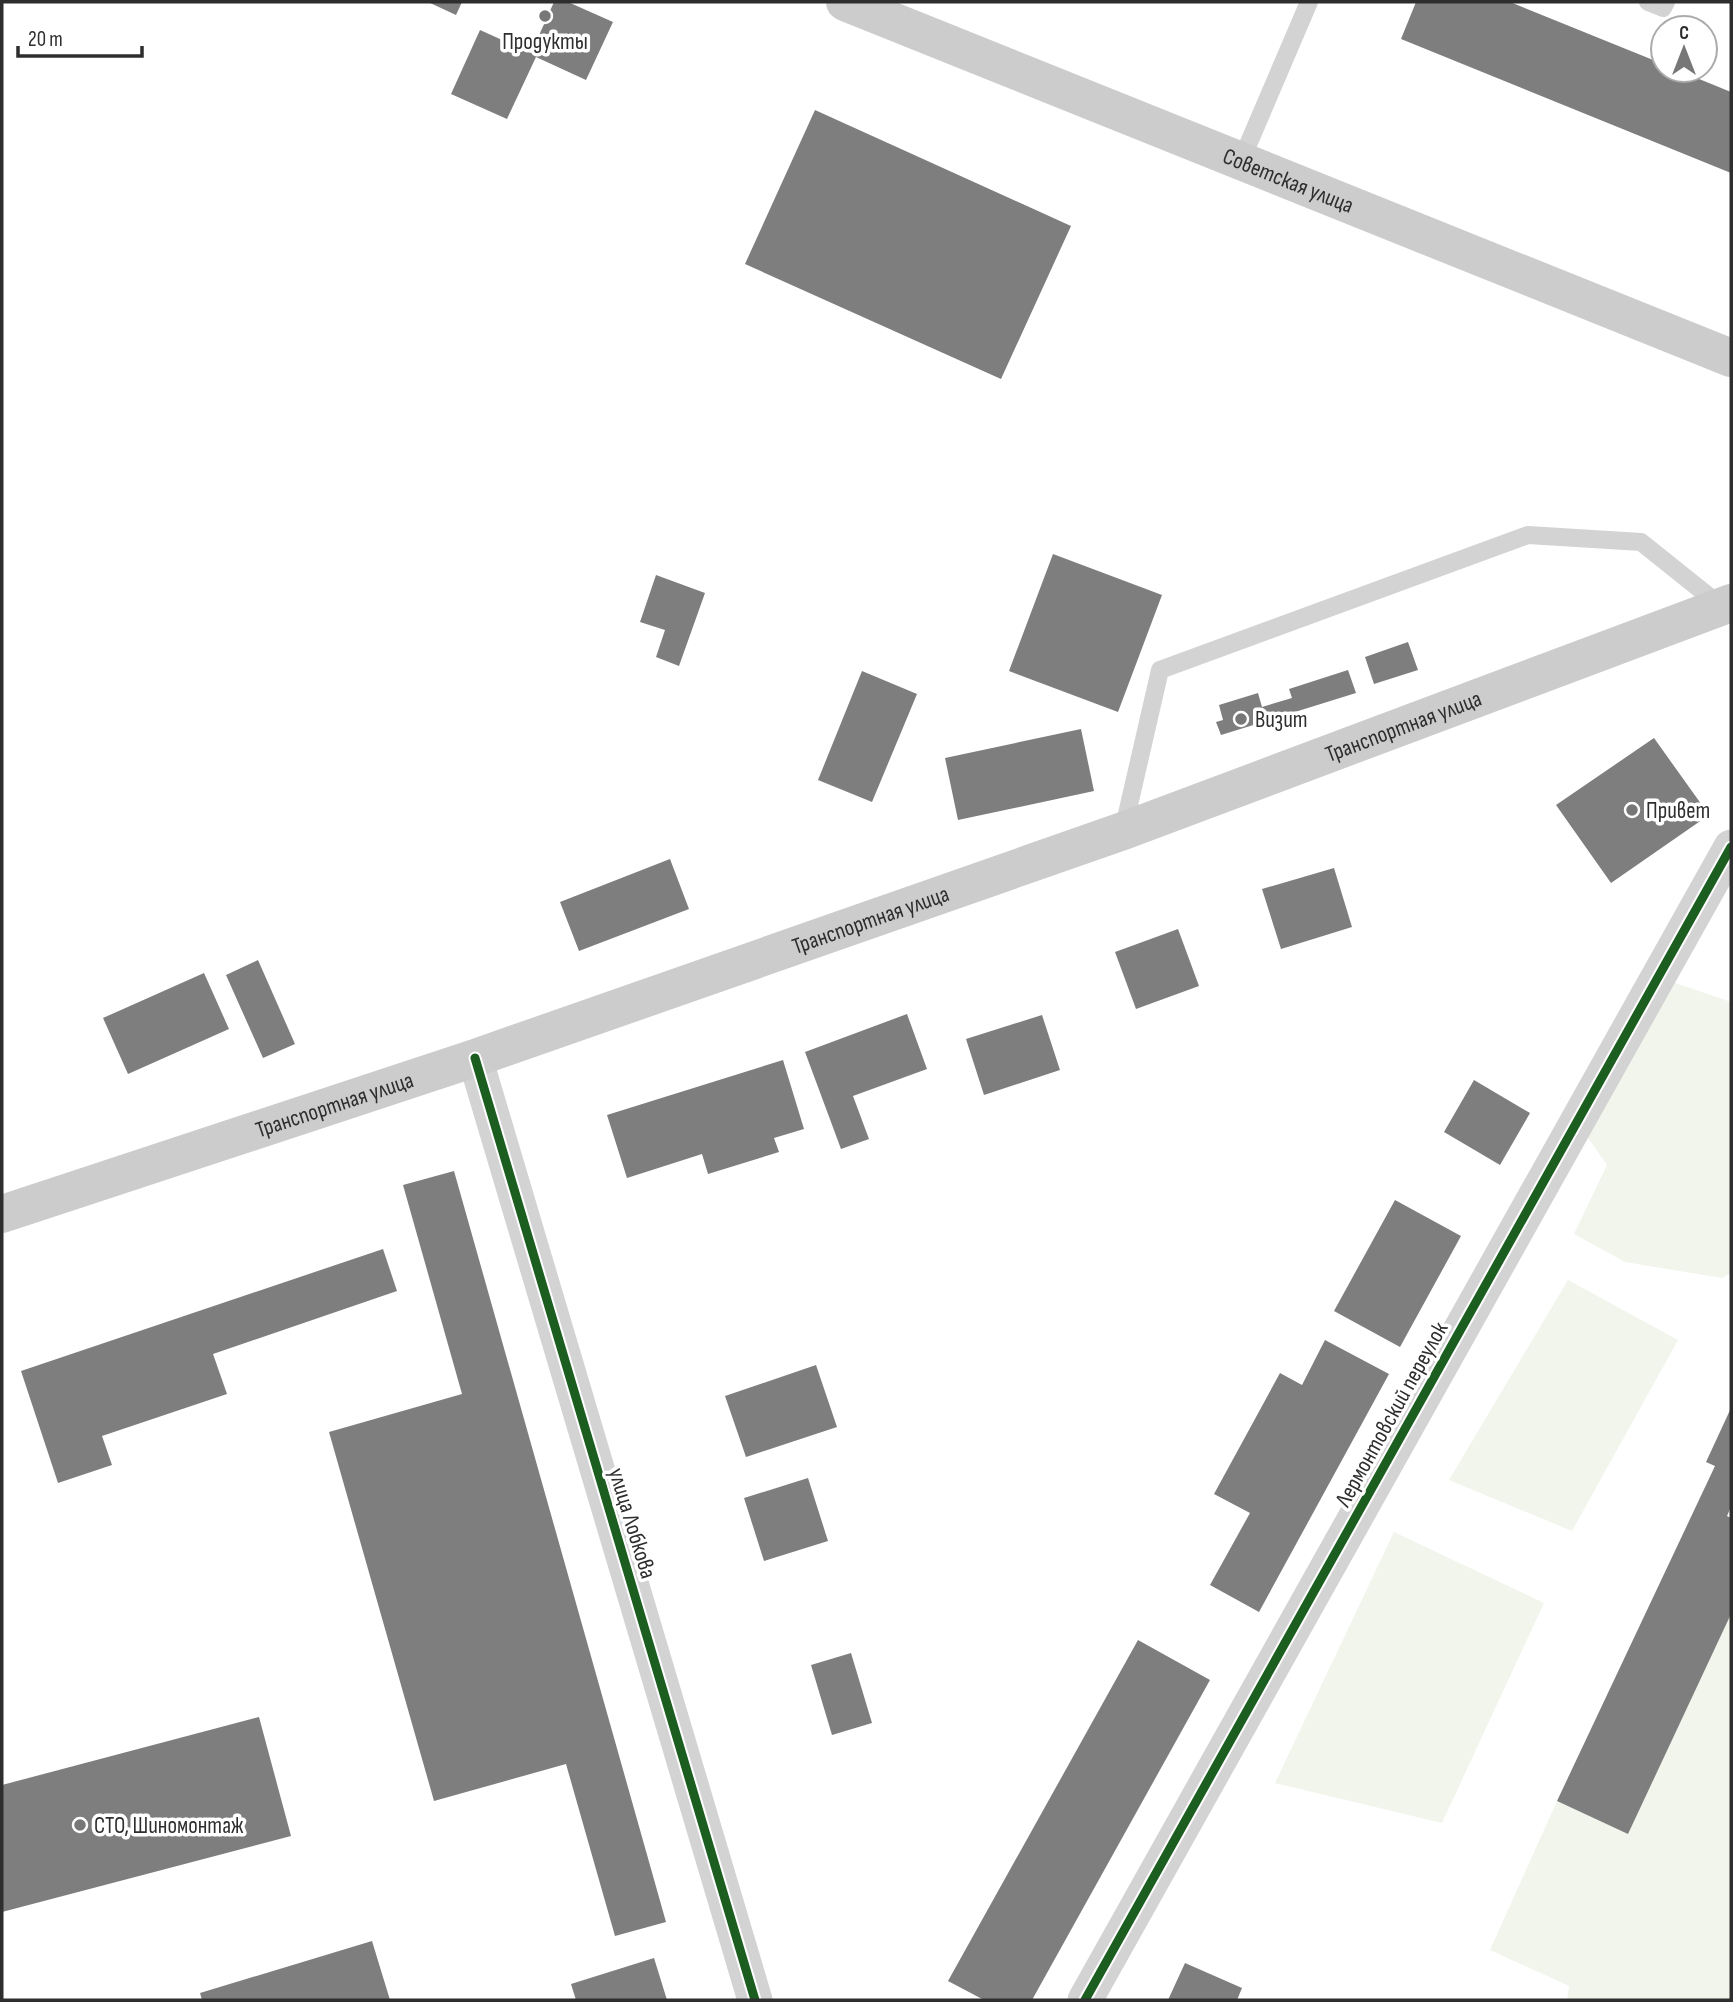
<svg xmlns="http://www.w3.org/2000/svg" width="1733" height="2002" font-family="'Sofia Sans Condensed',sans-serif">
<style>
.green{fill:#f1f5eb}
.building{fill:#7e7e7e}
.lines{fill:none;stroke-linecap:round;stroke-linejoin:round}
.service{stroke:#d3d3d3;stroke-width:18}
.minor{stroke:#d3d3d3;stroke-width:35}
.secondary{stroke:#ccc;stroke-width:38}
.cycleway-casing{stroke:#fff;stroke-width:13}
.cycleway{stroke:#1b5e20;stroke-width:9}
.poi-dot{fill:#777;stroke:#fff;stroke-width:2.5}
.labels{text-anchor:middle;stroke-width:7;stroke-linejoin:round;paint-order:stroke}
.poi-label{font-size:23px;fill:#2e2e2e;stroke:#fff;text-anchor:start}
.street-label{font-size:23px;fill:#2e2e2e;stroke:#fff}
</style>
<rect width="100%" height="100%" fill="#fff"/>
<path class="green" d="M 1658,977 L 1731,1002 L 1731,1273 L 1722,1278 L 1625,1262 L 1574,1234 L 1607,1165 L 1577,1122 Z
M 1568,1280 L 1678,1340 L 1572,1531 L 1449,1480 Z
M 1394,1532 L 1544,1603 L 1442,1823 L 1275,1783 Z
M 1731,1614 L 1731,2000 L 1567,2000 L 1569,1986 L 1490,1950 L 1557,1801 L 1628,1833 Z"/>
<path class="building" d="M 428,2 L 462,2 L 456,15 Z
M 554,2 L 568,2 L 613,22 L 586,80 L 536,57 L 507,119 L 451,94 L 480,30 L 531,53 Z
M 1416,2 L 1510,2 L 1663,64 L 1663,70 L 1677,70 L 1731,92 L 1731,173 L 1401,39 Z
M 815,110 L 1071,226 L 1001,379 L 745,264 Z
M 1053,554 L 1162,595 L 1118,712 L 1009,671 Z
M 656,575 L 705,593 L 679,666 L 656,657 L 665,630 L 640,622 Z
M 1408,642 L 1418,670 L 1374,684 L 1365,657 Z
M 1348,670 L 1356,693 L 1221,735 L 1216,722 L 1223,720 L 1219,705 L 1258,693 L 1262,707 L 1292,698 L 1289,689 Z
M 862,671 L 917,694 L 872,802 L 818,780 Z
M 1081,729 L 1094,791 L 958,820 L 945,758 Z
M 1654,738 L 1709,815 L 1611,883 L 1556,805 Z
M 670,859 L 689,909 L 579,951 L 560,902 Z
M 1334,868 L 1352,927 L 1281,949 L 1262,889 Z
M 1178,929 L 1199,986 L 1136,1009 L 1115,952 Z
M 258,960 L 295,1044 L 263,1058 L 226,975 Z
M 204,973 L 229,1029 L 128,1074 L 103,1018 Z
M 907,1014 L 927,1069 L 853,1096 L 869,1139 L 841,1149 L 805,1052 Z
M 1042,1015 L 1060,1070 L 984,1095 L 966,1039 Z
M 783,1060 L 804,1129 L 774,1138 L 779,1152 L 708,1174 L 702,1154 L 627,1178 L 607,1115 Z
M 1474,1080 L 1530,1113 L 1500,1165 L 1444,1132 Z
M 454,1171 L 666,1922 L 615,1936 L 566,1764 L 434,1801 L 329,1432 L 462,1394 L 403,1185 Z
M 1395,1200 L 1461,1236 L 1400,1347 L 1334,1311 Z
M 383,1249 L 397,1291 L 213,1354 L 227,1394 L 102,1436 L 112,1465 L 58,1483 L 21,1371 Z
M 1325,1340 L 1389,1374 L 1259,1612 L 1210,1585 L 1250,1513 L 1214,1494 L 1280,1373 L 1302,1385 Z
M 816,1365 L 837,1427 L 746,1457 L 725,1396 Z
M 1731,1408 L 1731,1507 L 1727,1516 L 1731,1518 L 1731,1614 L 1628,1834 L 1557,1801 L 1715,1466 L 1706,1462 Z
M 808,1478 L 828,1541 L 764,1561 L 744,1498 Z
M 1138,1640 L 1210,1680 L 1032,2000 L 984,2000 L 948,1981 Z
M 851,1653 L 872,1723 L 832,1735 L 811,1665 Z
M 259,1717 L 291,1836 L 2,1912 L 2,1785 Z
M 372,1941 L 390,2000 L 202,2000 L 200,1993 Z
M 654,1958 L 667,2000 L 576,2000 L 571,1984 Z
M 1185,1963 L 1242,1988 L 1237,2000 L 1168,2000 Z"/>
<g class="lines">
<path class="service" d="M 1648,2 L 1663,8 L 1666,2
M 1241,161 L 1309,2
M 1123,831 L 1160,670 L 1528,535 L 1641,542 L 1721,606"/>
<path class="minor" d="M 475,1058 L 755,2000
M 1085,2000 L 1731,847"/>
<g class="secondary">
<path id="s1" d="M 845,2 L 1731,358"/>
<path id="s2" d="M 2,1214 L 475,1058 L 1123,831 L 1731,603"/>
</g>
<g class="cycleway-casing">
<path id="cycleway" d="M 475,1058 L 755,2000
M 1085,2000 L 1731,847"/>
</g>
<use href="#cycleway" class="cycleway"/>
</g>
<g class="poi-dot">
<circle cx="545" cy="16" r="7"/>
<circle cx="1241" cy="719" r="7"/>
<circle cx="1632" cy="810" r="7"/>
<circle cx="80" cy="1825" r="7"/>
</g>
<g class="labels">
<g class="poi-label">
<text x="545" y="49" text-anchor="middle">Продукты</text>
<text x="1255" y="727">Визит</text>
<text x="1646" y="818">Привет</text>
<text x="94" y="1833">СТО, Шиномонтаж</text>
</g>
<g class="street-label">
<text dy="8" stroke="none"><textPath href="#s1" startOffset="478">Советская улица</textPath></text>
<text dy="8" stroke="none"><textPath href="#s2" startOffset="1484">Транспортная улица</textPath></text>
<text dy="8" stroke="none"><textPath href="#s2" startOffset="917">Транспортная улица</textPath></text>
<text dy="8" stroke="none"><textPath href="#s2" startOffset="350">Транспортная улица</textPath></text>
<text transform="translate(1391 1414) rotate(-61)" y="8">Лермонтовский переулок</text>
<text transform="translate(633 1523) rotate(73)" y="8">улица Лобкова</text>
</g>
</g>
<rect width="1733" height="2002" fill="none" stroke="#2e2e2e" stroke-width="7"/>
<g transform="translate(1684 49)"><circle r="33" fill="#ffffff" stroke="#ababab" stroke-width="2"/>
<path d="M0-5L12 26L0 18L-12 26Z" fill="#777777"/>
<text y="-10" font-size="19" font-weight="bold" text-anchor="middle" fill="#2e2e2e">С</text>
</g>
<path d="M18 46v10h124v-10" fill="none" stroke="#2e2e2e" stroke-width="3.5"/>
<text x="28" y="46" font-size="21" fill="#2e2e2e" stroke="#ffffff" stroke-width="5" paint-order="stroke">20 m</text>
</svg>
